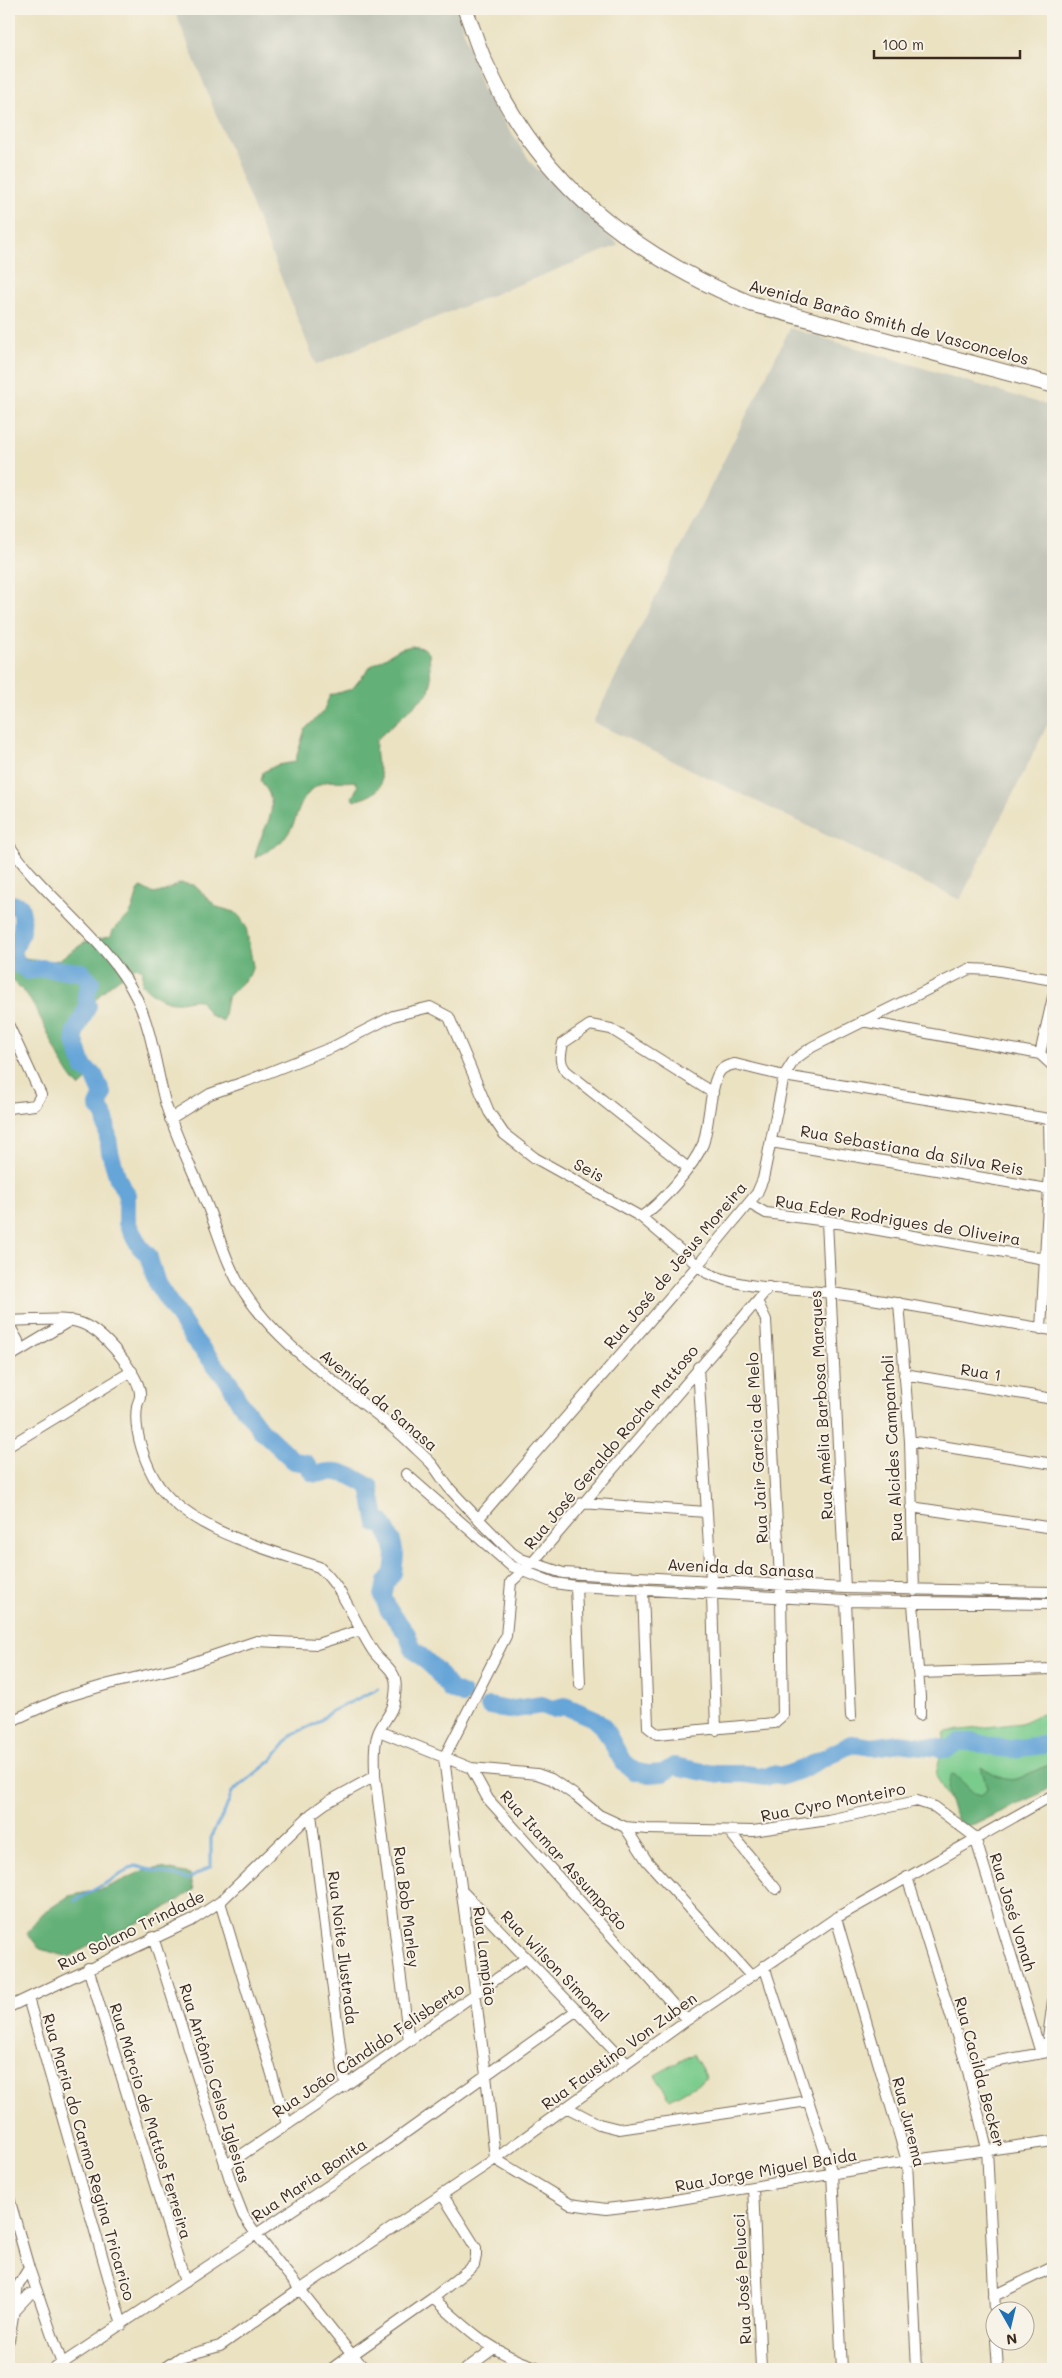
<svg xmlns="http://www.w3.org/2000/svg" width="1062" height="2378" font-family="Mali,sans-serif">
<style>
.industrial{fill:#c3c6b9}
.green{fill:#7acc8d;stroke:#5a7b56}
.forest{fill:#63b078;stroke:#4f6d4b}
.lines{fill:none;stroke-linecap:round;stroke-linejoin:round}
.stream{stroke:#66a5d8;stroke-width:3}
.river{stroke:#66a5d8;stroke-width:18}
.minor-casing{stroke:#796a57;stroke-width:12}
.tertiary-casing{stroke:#796a57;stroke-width:14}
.secondary-casing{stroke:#796a57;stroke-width:17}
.minor{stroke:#fff;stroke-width:10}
.tertiary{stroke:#fff;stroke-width:12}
.secondary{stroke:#fff;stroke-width:15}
.labels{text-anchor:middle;stroke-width:4;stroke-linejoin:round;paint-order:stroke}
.street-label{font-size:16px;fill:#3b2a1e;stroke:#f7f3e8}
</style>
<rect width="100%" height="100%" fill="#f7f3e8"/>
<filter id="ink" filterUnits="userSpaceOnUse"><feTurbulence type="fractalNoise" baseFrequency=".02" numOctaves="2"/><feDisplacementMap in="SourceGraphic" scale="10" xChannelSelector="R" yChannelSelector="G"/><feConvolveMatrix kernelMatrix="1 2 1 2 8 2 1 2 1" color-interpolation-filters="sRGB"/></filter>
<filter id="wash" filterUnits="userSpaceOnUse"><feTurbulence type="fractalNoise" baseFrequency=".0096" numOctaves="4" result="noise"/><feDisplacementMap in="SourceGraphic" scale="20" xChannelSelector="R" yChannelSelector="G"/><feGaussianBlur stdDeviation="1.12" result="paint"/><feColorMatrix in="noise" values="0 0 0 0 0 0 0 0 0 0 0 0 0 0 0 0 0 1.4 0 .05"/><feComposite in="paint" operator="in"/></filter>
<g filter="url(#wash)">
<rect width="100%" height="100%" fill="#ebe2c2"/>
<path class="industrial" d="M 174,9 L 457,9 L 483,90 L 532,164 L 619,245 L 316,365 Z
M 790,328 L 1053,407 L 1053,714 L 960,900 L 593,722 Z"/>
<path class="green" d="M 1053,1708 L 1053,1785 L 971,1826 L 950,1802 L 936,1775 L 945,1732 L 1021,1723 Z
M 693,2054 L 707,2078 L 670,2099 L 655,2075 Z"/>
<path class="forest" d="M 411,646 L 424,648 L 429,653 L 431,683 L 429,692 L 376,740 C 376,745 375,751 376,757 C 376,763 380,770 381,776 C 385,792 365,798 354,801 L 352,798 L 358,786 L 355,781 C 344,783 328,779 320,784 C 296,798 300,818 287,835 C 279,846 266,852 255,858 C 259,827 286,812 261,781 L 263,772 L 277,765 L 295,762 L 305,729 L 323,712 L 330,695 L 352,689 L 371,666 L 400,649 Z
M 180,883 L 194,885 L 217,907 L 235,912 L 241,918 L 246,927 L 253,966 L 249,976 L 227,998 L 223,1021 L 210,1015 L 200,1000 C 192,999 188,1001 180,1002 C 166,1004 150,993 142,984 L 143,970 L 136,967 C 115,980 87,1000 82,1027 C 79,1043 88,1061 90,1077 L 79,1087 C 51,1058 44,1002 9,978 L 9,954 L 43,962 L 58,960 L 84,943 L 111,936 C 113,925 124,922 130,914 C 135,906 135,895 141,887 L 154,894 L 165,891 Z
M 1053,1764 L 1053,1785 L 1038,1795 L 963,1829 C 954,1814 942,1792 952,1774 L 955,1775 L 974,1793 L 982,1795 L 987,1788 L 981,1767 C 1019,1792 1017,1774 1053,1764 Z
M 161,1868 L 190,1874 L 194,1890 L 153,1916 L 96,1942 L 69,1957 L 40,1949 L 27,1933 L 43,1913 L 69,1896 L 103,1889 L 145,1870 Z"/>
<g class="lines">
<path class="stream" d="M 75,1901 L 135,1866 L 189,1879 L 211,1866 L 211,1836 L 225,1811 L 232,1792 L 271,1761 L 293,1734 L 317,1723 L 330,1712 L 378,1689"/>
<path class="river" d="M 9,906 L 12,904 L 20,906 C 26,924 20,936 13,952 L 17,963 L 28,971 L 41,968 L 82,972 L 91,982 L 86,995 L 88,1006 L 75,1032 L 75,1041 L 84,1068 L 94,1075 L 103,1095 L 98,1106 L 105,1117 L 110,1152 L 118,1179 L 127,1195 L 127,1223 L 140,1247 L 148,1255 L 157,1284 L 192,1337 L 230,1383 L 238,1400 L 261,1430 L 294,1461 L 306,1463 L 313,1473 C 320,1475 322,1472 329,1472 C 343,1470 359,1480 370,1487 L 377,1524 L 382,1522 L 392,1541 L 395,1555 L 393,1573 L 386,1582 L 383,1596 L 388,1609 L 407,1634 L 413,1649 L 435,1669 L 450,1689 L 463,1695
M 489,1706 L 508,1710 L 542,1705 L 552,1709 L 565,1706 L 593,1718 L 604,1728 L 623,1762 L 634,1771 L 648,1774 L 663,1773 L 674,1766 L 714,1774 L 745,1774 L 766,1777 L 773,1774 L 783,1776 L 802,1769 L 852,1744 L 873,1747 L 899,1743 L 948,1749 L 960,1742 L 976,1742 L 992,1747 L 1011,1749 L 1050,1744 L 1053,1742"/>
</g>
</g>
<g filter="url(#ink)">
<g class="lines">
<g class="minor-casing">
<path id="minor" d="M 9,845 C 46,900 107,938 137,999 C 152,1031 156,1068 165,1102 C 176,1139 195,1174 209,1210 C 220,1238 227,1266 244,1292 C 283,1353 353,1391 406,1439 C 414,1447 423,1455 431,1463 C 438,1471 443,1481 450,1489 C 470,1511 491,1532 512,1553 L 521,1559 L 563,1573 L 845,1588 L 1053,1592
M 1053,997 L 1040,1054 L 1053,1066
M 862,1021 L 1040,1054
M 9,1026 L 41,1095 L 35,1105 L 9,1108
M 170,1119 L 210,1094 L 247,1081 L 333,1047 L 393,1016 L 430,1007 L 449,1017 L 489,1112 L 504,1134 L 535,1158 L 641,1217 L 707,1273 C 745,1290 791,1288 831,1293 C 906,1303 979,1319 1053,1330
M 771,1142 L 1048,1189
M 688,1168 L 566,1071 C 558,1062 561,1054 563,1043 L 590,1025 L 611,1029 L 713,1093
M 750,1204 L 766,1213 L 827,1221 L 1045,1259
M 641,1217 C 662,1203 693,1167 703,1144 C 709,1128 710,1080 721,1070 C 725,1066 730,1065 735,1064 L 784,1076 L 1049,1119 L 1050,1170 L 1041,1329
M 827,1221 L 845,1588
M 899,1303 L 910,1441 L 914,1591
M 9,1321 C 69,1320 85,1309 125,1362 C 131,1371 141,1385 140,1396 C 140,1400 137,1403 137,1407 C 133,1431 146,1467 159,1486 C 193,1532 266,1548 319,1567 C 345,1590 354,1622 373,1651 C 378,1659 388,1665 393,1674 C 397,1680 396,1689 395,1696 C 394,1711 385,1718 379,1731 C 373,1744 375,1762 375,1776 L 409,2041
M 9,1325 L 18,1341 L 19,1351
M 9,1357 L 71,1320
M 698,1367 L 712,1595 L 716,1730
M 904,1374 L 1053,1399
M 910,1441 L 1053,1464
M 9,1446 L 132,1371
M 406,1474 L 511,1566 L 554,1583 L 576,1586 L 846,1601 L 1053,1604
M 582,1503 L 706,1512
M 911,1507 L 1053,1528
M 479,1518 L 697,1266 L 757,1193 L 763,1179 L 784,1076 L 794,1060 L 812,1047 L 969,969 L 994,970 L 1053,980
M 576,1586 L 580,1684
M 643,1590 L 648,1727 L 657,1734 L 774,1723 L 783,1715 L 781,1597 L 766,1320 L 757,1301
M 846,1601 L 851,1716
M 913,1603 L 920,1697 L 920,1715
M 918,1673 L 1053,1669
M 9,1722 L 62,1698 L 109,1684 L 180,1667 L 257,1641 L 317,1644 L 361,1630
M 379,1731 L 471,1768 L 488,1799 L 687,2020
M 471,1768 L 537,1774 L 551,1779 L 576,1796 L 599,1815 L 625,1827 L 647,1861 L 751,1976
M 311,1814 L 345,2086
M 625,1827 L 647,1829 L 753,1831 L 828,1820 L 917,1801 L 935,1807 L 975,1837 L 1041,2053
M 729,1831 L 776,1889
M 907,1877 L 967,2067 L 987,2149 L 995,2310
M 461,1890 L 627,2063
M 220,1902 L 287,2124
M 836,1918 L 907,2161 L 917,2369
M 153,1937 L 234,2192 L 243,2215 L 256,2234 L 352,2355 L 433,2298 L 474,2265 L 476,2256 L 476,2248 L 442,2194
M 764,1966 L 832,2173 L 842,2369
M 88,1968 L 185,2282
M 28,1998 L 122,2325
M 9,2007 L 191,1921 L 220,1902 L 311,1814 L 326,1803 L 375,1776
M 1046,2052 L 1053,2001
M 967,2067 L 1053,2051
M 568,2108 L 599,2124 L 619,2129 L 808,2101
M 495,2159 L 486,2075 L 444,1758 L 506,1636 L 511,1582 L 533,1562 L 769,1287
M 495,2159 L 570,2204 L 606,2209 L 657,2203 L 907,2161 L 1053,2141
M 225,2166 L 345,2086 L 526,1958
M 753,2187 L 761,2369
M 9,2198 L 29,2268 L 62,2364
M 994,2296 L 1053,2267
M 433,2298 C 469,2331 494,2355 543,2369
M 14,2311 L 29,2295 L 37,2291
M 9,2340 L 18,2286 L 29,2268
M 996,2340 L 998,2369
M 54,2369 L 370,2158 L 577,2010
M 163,2369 L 180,2357 L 220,2346 L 295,2293 L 495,2159 L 687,2020 L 836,1918 L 1053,1795
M 466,2369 L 493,2349"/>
</g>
<g class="tertiary-casing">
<path id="tertiary" d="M 333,2369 L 352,2355 L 363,2369"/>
</g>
<g class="secondary-casing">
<path id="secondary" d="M 465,9 C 472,26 477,45 485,62 C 539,183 632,255 752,304 L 1053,385"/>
</g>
<use href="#minor" class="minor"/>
<use href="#tertiary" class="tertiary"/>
<use href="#secondary" class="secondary"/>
</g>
</g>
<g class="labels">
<g class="street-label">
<text transform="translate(889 322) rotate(15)" y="6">Avenida Barão Smith de Vasconcelos</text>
<text transform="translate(912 1150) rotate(10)" y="6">Rua Sebastiana da Silva Reis</text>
<text transform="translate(589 1170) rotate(28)" y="6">Seis</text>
<text transform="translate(898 1220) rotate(9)" y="6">Rua Eder Rodrigues de Oliveira</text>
<text transform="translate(675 1265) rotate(-50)" y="6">Rua José de Jesus Moreira</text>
<text transform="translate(981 1372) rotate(9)" y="6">Rua 1</text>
<text transform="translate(379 1400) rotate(40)" y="6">Avenida da Sanasa</text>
<text transform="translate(821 1405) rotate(-93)" y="6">Rua Amélia Barbosa Marques</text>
<text transform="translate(611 1447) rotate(-50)" y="6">Rua José Geraldo Rocha Mattoso</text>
<text transform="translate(757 1448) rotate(-93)" y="6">Rua Jair Garcia de Melo</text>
<text transform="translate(892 1448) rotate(-93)" y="6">Rua Alcides Campanholi</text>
<text transform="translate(741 1568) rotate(3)" y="6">Avenida da Sanasa</text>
<text transform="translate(833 1802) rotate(-11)" y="6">Rua Cyro Monteiro</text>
<text transform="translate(564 1860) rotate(48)" y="6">Rua Itamar Assumpção</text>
<text transform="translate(407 1907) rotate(83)" y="6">Rua Bob Marley</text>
<text transform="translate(1013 1912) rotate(73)" y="6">Rua José Vonah</text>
<text transform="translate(131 1930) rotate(-26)" y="6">Rua Solano Trindade</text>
<text transform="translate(343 1948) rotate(83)" y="6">Rua Noite Ilustrada</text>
<text transform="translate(485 1956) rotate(83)" y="6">Rua Lampião</text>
<text transform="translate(555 1966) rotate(46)" y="6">Rua Wilson Simonal</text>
<text transform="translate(368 2050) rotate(-34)" y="6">Rua João Cândido Felisberto</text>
<text transform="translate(619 2051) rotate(-36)" y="6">Rua Faustino Von Zuben</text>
<text transform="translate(980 2072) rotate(75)" y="6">Rua Cacilda Becker</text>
<text transform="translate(215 2083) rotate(73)" y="6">Rua Antônio Celso Iglesias</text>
<text transform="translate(151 2121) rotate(73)" y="6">Rua Márcio de Mattos Ferreira</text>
<text transform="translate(909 2122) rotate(76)" y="6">Rua Jurema</text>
<text transform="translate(89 2157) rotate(74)" y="6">Rua Maria do Carmo Regina Tricarico</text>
<text transform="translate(766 2170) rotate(-10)" y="6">Rua Jorge Miguel Baida</text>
<text transform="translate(309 2180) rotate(-34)" y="6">Rua Maria Bonita</text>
<text transform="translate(742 2279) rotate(-93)" y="6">Rua José Pelucci</text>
</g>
</g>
<rect width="1062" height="2378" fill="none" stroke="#f7f3e8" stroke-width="30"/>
<g transform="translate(1010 2326) rotate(172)"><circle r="24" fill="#f7f3e8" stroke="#aca397"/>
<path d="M0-4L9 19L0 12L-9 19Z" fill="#1f6fb2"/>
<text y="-8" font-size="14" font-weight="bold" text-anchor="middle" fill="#3b2a1e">N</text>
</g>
<path d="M874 50v8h146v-8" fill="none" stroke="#3b2a1e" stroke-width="2.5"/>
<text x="882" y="50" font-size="15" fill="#3b2a1e" stroke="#f7f3e8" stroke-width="4" paint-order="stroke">100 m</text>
</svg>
